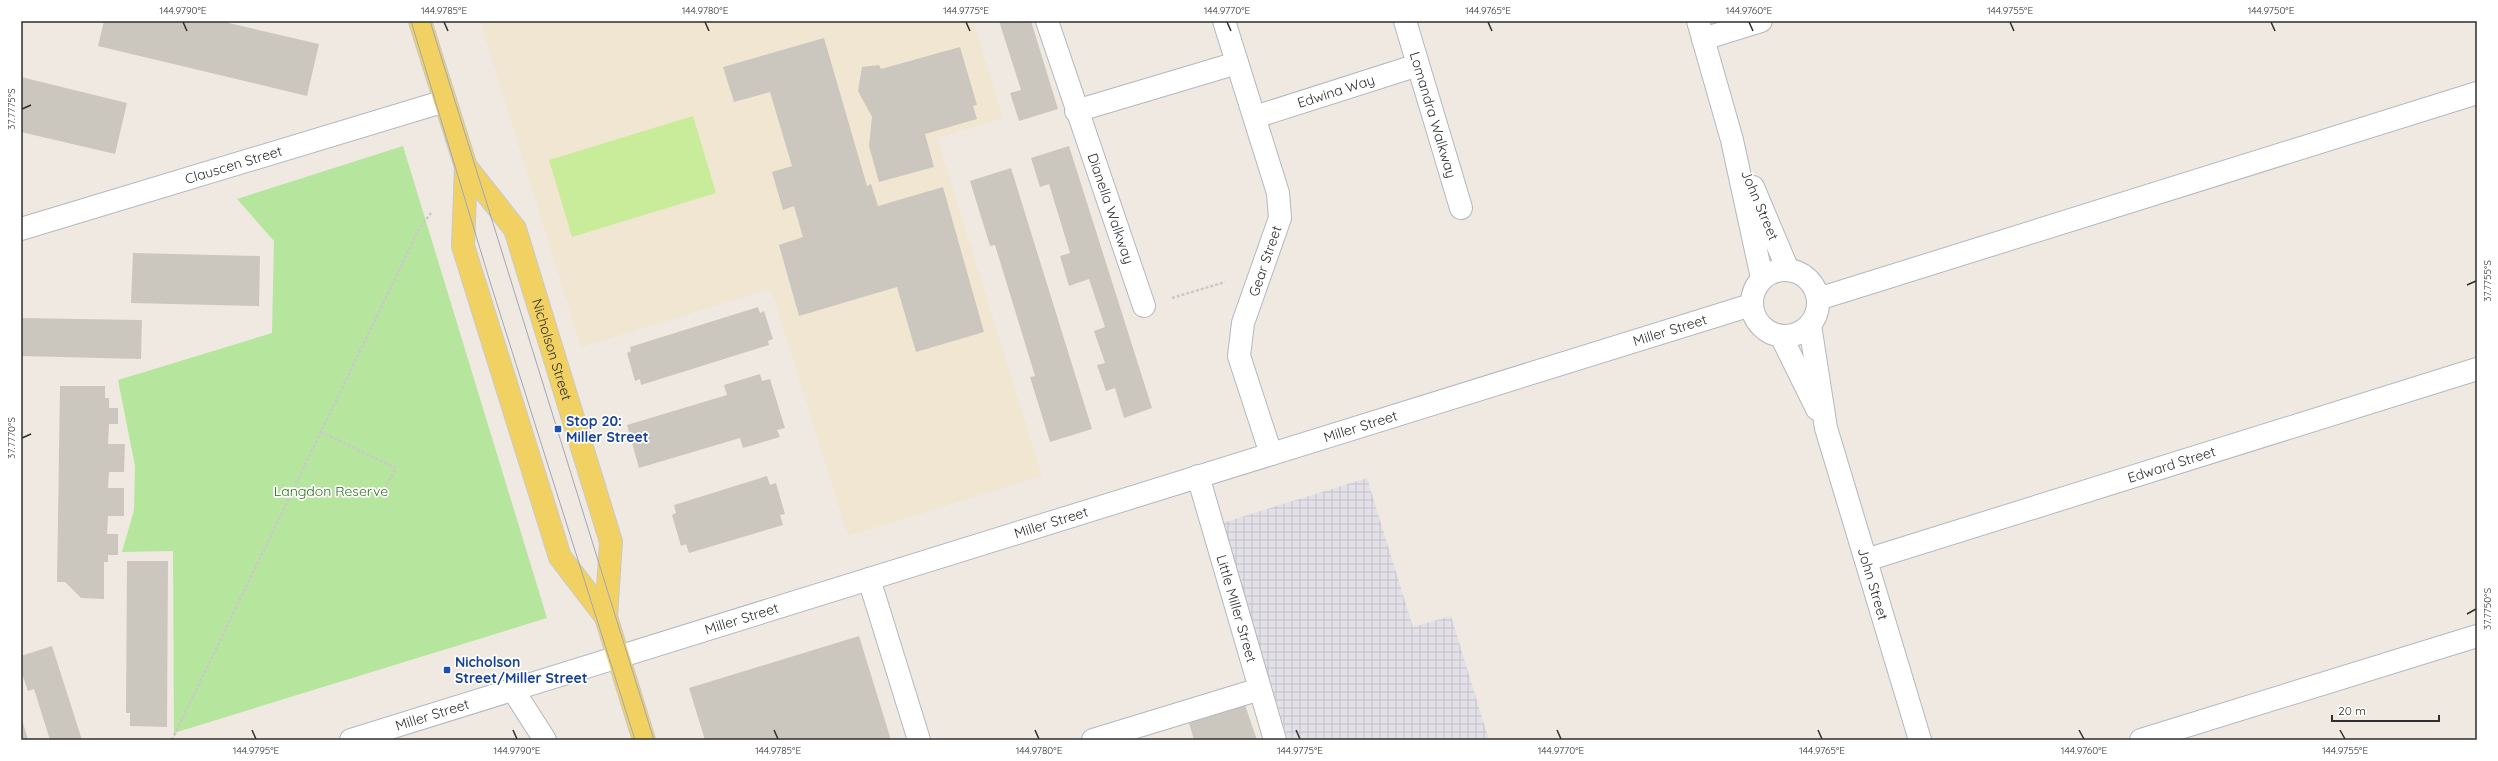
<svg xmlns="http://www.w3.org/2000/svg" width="2498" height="761" font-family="Quicksand,sans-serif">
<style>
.industrial{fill:url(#industrial-grid)}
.education{fill:#f0e6d1}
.grass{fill:#b6e59e}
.pitch{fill:#c9ec9a}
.building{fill:#cbc7bf}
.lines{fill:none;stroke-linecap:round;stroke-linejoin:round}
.service-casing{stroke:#b4b7c1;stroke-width:24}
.pedestrian-casing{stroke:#b4b7c1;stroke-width:24}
.minor-casing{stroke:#b4b7c1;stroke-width:24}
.primary-casing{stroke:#c9c9c9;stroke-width:24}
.path{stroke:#c9c9c9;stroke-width:2.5;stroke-dasharray:3 2;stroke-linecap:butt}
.service{stroke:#fff;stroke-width:22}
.pedestrian{stroke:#fff;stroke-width:22}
.minor{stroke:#fff;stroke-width:22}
.primary{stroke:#f2d163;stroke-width:22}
.tram{stroke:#a3a6b8;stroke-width:1}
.ticks{fill:none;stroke:#2e2e2e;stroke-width:1.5}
.transit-dot{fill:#1a4fb4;stroke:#fff;stroke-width:1.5}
.labels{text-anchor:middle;stroke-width:3.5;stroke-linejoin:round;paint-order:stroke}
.street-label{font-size:14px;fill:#2e2e2e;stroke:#fff}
.transit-label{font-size:14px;font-weight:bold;fill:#164399;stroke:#fff;text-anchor:start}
.park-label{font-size:14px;fill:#2c6e1b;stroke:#fff}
.neatline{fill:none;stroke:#2e2e2e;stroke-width:1.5}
.ticks-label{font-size:10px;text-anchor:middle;fill:#2e2e2e}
</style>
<defs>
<pattern id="industrial-grid" width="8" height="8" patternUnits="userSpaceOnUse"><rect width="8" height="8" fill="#e3e1e8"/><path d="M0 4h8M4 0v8" fill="none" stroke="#c3c1c7"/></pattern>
</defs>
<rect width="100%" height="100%" fill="#efe9e1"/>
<path class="industrial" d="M 1367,478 L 1413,627 L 1451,616 L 1489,740 L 1288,740 L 1222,523 Z"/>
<path class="education" d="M 480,21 L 973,21 L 1003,118 L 937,138 L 1042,476 L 848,536 L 771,289 L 581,347 Z"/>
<path class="grass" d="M 403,146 L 547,618 L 174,733 L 173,551 L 122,552 L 134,510 L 135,466 L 118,380 L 272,333 L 274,241 L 237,199 Z"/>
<path class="pitch" d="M 693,116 L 716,193 L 572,237 L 549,160 Z"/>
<path class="building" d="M 104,21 L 220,21 L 319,44 L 307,96 L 98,46 Z
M 999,21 L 1031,21 L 1058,109 L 1019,121 L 1010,93 L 1021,90 Z
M 824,38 L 867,186 L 871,184 L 878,206 L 943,187 L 984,332 L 916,352 L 897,287 L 799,316 L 779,245 L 803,237 L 794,206 L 783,210 L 772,172 L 792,166 L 770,92 L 734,102 L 723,67 Z
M 960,47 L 977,105 L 973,106 L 977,119 L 925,134 L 934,167 L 879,182 L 869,146 L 872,117 L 858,91 L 862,67 L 879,65 L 881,69 Z
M 21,77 L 127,103 L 115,154 L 21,132 Z
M 1069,146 L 1152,408 L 1124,418 L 1115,388 L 1106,391 L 1097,365 L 1105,363 L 1094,331 L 1105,327 L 1089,279 L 1069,286 L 1060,256 L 1070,253 L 1049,184 L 1040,187 L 1031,158 Z
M 1011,168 L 1092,429 L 1050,442 L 1030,377 L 1035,376 L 995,245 L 990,246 L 970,181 Z
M 133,253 L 260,256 L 259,306 L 131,303 Z
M 758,307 L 760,313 L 764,311 L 773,339 L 768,341 L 769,345 L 641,385 L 640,379 L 635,381 L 627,353 L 631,351 L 630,347 Z
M 21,318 L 142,320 L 141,359 L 21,356 Z
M 760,374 L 762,381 L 770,379 L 785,428 L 777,430 L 780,437 L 743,448 L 740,438 L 639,468 L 627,425 L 727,395 L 724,385 Z
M 60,386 L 105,386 L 105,398 L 109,398 L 109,408 L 118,408 L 118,424 L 109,424 L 108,444 L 125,444 L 124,472 L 109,472 L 108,488 L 124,488 L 124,516 L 108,516 L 107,534 L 118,534 L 118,555 L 108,555 L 108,562 L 104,562 L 104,599 L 81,598 L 65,582 L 57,582 Z
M 767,476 L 770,485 L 776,483 L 785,514 L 780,515 L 783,525 L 689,553 L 686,544 L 681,546 L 672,515 L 676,513 L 674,505 Z
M 127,561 L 168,561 L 167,727 L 130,726 L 130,713 L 126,713 Z
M 859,636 L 891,740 L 705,740 L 689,688 Z
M 52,646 L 82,740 L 50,740 L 34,689 L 28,691 L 21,671 L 21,656 Z
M 1245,705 L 1257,740 L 1194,740 L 1189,723 Z
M 21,717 L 28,739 L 24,740 L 21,740 Z"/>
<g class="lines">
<g class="service-casing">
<path id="service" d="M 1818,299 L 2477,93
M 869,579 L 919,740
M 513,690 L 545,740
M 1093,740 L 1260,689
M 2141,740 L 2477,636"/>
</g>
<g class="pedestrian-casing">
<g id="pedestrian">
<path id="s1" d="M 1047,21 L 1144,306"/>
<path id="s2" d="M 1405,21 L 1461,208"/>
<path d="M 1076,111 L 1237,63"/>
<path id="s3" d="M 1255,117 L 1418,65"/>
</g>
</g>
<g class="minor-casing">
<g id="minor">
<path d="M 1224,21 L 1278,193 L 1280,218 L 1243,323 L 1239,356 L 1271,454"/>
<path d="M 1698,21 L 1732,140 L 1762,278"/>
<path d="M 1703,39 L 1761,21"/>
<path d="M 1753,187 L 1788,270"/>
<path id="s4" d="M 21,229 L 445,101"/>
<circle cx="1785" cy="303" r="33"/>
<path id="s5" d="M 1810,325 L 1826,428 L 1920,740"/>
<path d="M 1781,336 L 1817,409"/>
<path id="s6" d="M 1198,476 L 1275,740"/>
<path id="s7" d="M 1866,560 L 2477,369"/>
<path id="s8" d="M 351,740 L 1751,305"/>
</g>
</g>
<g class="primary-casing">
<g id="primary">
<path id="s9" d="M 420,21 L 466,167 L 515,229 L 611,542 L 606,617"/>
<path d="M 466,167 L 463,246 L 560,557 L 606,617 L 644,740"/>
</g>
</g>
<path class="path" d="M 1172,298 L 1225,282
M 321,432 L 396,468 L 381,495
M 172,740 L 419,229 L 431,213"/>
<use href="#service" class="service"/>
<use href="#pedestrian" class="pedestrian"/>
<use href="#minor" class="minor"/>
<use href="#primary" class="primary"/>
<path class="tram" d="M 411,21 L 491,285 L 635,740
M 430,21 L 654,740"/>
</g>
<path class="ticks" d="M 183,22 L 187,31M 444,22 L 448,31M 705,22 L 709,31M 966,22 L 970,31M 1227,22 L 1231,31M 1488,22 L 1492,31M 1749,22 L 1753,31M 2010,22 L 2014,31M 2271,22 L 2275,31M 22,109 L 31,105M 2467,285 L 2476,281M 22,438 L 31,434M 2467,614 L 2476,609M 252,730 L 256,739M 513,730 L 517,739M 774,730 L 778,739M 1035,730 L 1039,739M 1296,730 L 1300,739M 1557,730 L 1561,739M 1818,730 L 1822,739M 2079,730 L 2084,739M 2340,730 L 2345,739"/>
<g class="transit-dot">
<rect x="554" y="425" width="8" height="8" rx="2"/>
<rect x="443" y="666" width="8" height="8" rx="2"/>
</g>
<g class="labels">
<g class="street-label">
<text dy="5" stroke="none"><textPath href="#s3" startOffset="85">Edwina Way</textPath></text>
<text dy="5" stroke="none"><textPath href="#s2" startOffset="98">Lomandra Walkway</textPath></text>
<text dy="5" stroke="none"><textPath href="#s4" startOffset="222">Clauscen Street</textPath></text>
<text transform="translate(1760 205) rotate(67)" y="5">John Street</text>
<text dy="5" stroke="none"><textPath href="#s1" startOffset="198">Dianella Walkway</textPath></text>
<text transform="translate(1265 261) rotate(-71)" y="5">Gear Street</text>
<text dy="5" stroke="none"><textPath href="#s8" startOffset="1381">Miller Street</textPath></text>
<text dy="5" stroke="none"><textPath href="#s9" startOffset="358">Nicholson Street</textPath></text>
<text dy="5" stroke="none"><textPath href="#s8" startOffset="1057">Miller Street</textPath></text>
<text dy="5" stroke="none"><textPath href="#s7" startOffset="320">Edward Street</textPath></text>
<text dy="5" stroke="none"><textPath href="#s8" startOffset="733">Miller Street</textPath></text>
<text dy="5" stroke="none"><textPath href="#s5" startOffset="267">John Street</textPath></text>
<text dy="5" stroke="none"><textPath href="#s6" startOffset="138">Little Miller Street</textPath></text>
<text dy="5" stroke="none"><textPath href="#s8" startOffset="409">Miller Street</textPath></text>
<text dy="5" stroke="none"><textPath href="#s8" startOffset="85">Miller Street</textPath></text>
</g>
<g class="transit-label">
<text x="566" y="426">Stop 20:<tspan x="566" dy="16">Miller Street</tspan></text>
<text x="455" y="667">Nicholson<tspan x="455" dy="16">Street/Miller Street</tspan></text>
</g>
<g class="park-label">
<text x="331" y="496">Langdon Reserve</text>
</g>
</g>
<rect width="2498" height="761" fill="none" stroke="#ffffff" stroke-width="44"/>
<path d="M2332 715v6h107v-6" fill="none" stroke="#2e2e2e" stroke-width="2"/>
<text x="2338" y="715" font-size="12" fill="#2e2e2e" stroke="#ffffff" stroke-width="3" paint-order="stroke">20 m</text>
<rect x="22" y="22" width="2454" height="717" class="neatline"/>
<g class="ticks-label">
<text x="183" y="14">144.9790°E</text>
<text x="444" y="14">144.9785°E</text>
<text x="705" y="14">144.9780°E</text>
<text x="966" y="14">144.9775°E</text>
<text x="1227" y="14">144.9770°E</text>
<text x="1488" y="14">144.9765°E</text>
<text x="1749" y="14">144.9760°E</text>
<text x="2010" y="14">144.9755°E</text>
<text x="2271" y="14">144.9750°E</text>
<text transform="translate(11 109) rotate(-90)" y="4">37.7775°S</text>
<text transform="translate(2487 281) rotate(-90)" y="4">37.7755°S</text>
<text transform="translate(11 438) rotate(-90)" y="4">37.7770°S</text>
<text transform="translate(2487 609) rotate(-90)" y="4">37.7750°S</text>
<text x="256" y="754">144.9795°E</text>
<text x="517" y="754">144.9790°E</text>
<text x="778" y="754">144.9785°E</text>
<text x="1039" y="754">144.9780°E</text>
<text x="1300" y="754">144.9775°E</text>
<text x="1561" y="754">144.9770°E</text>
<text x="1822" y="754">144.9765°E</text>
<text x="2084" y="754">144.9760°E</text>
<text x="2345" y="754">144.9755°E</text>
</g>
</svg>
